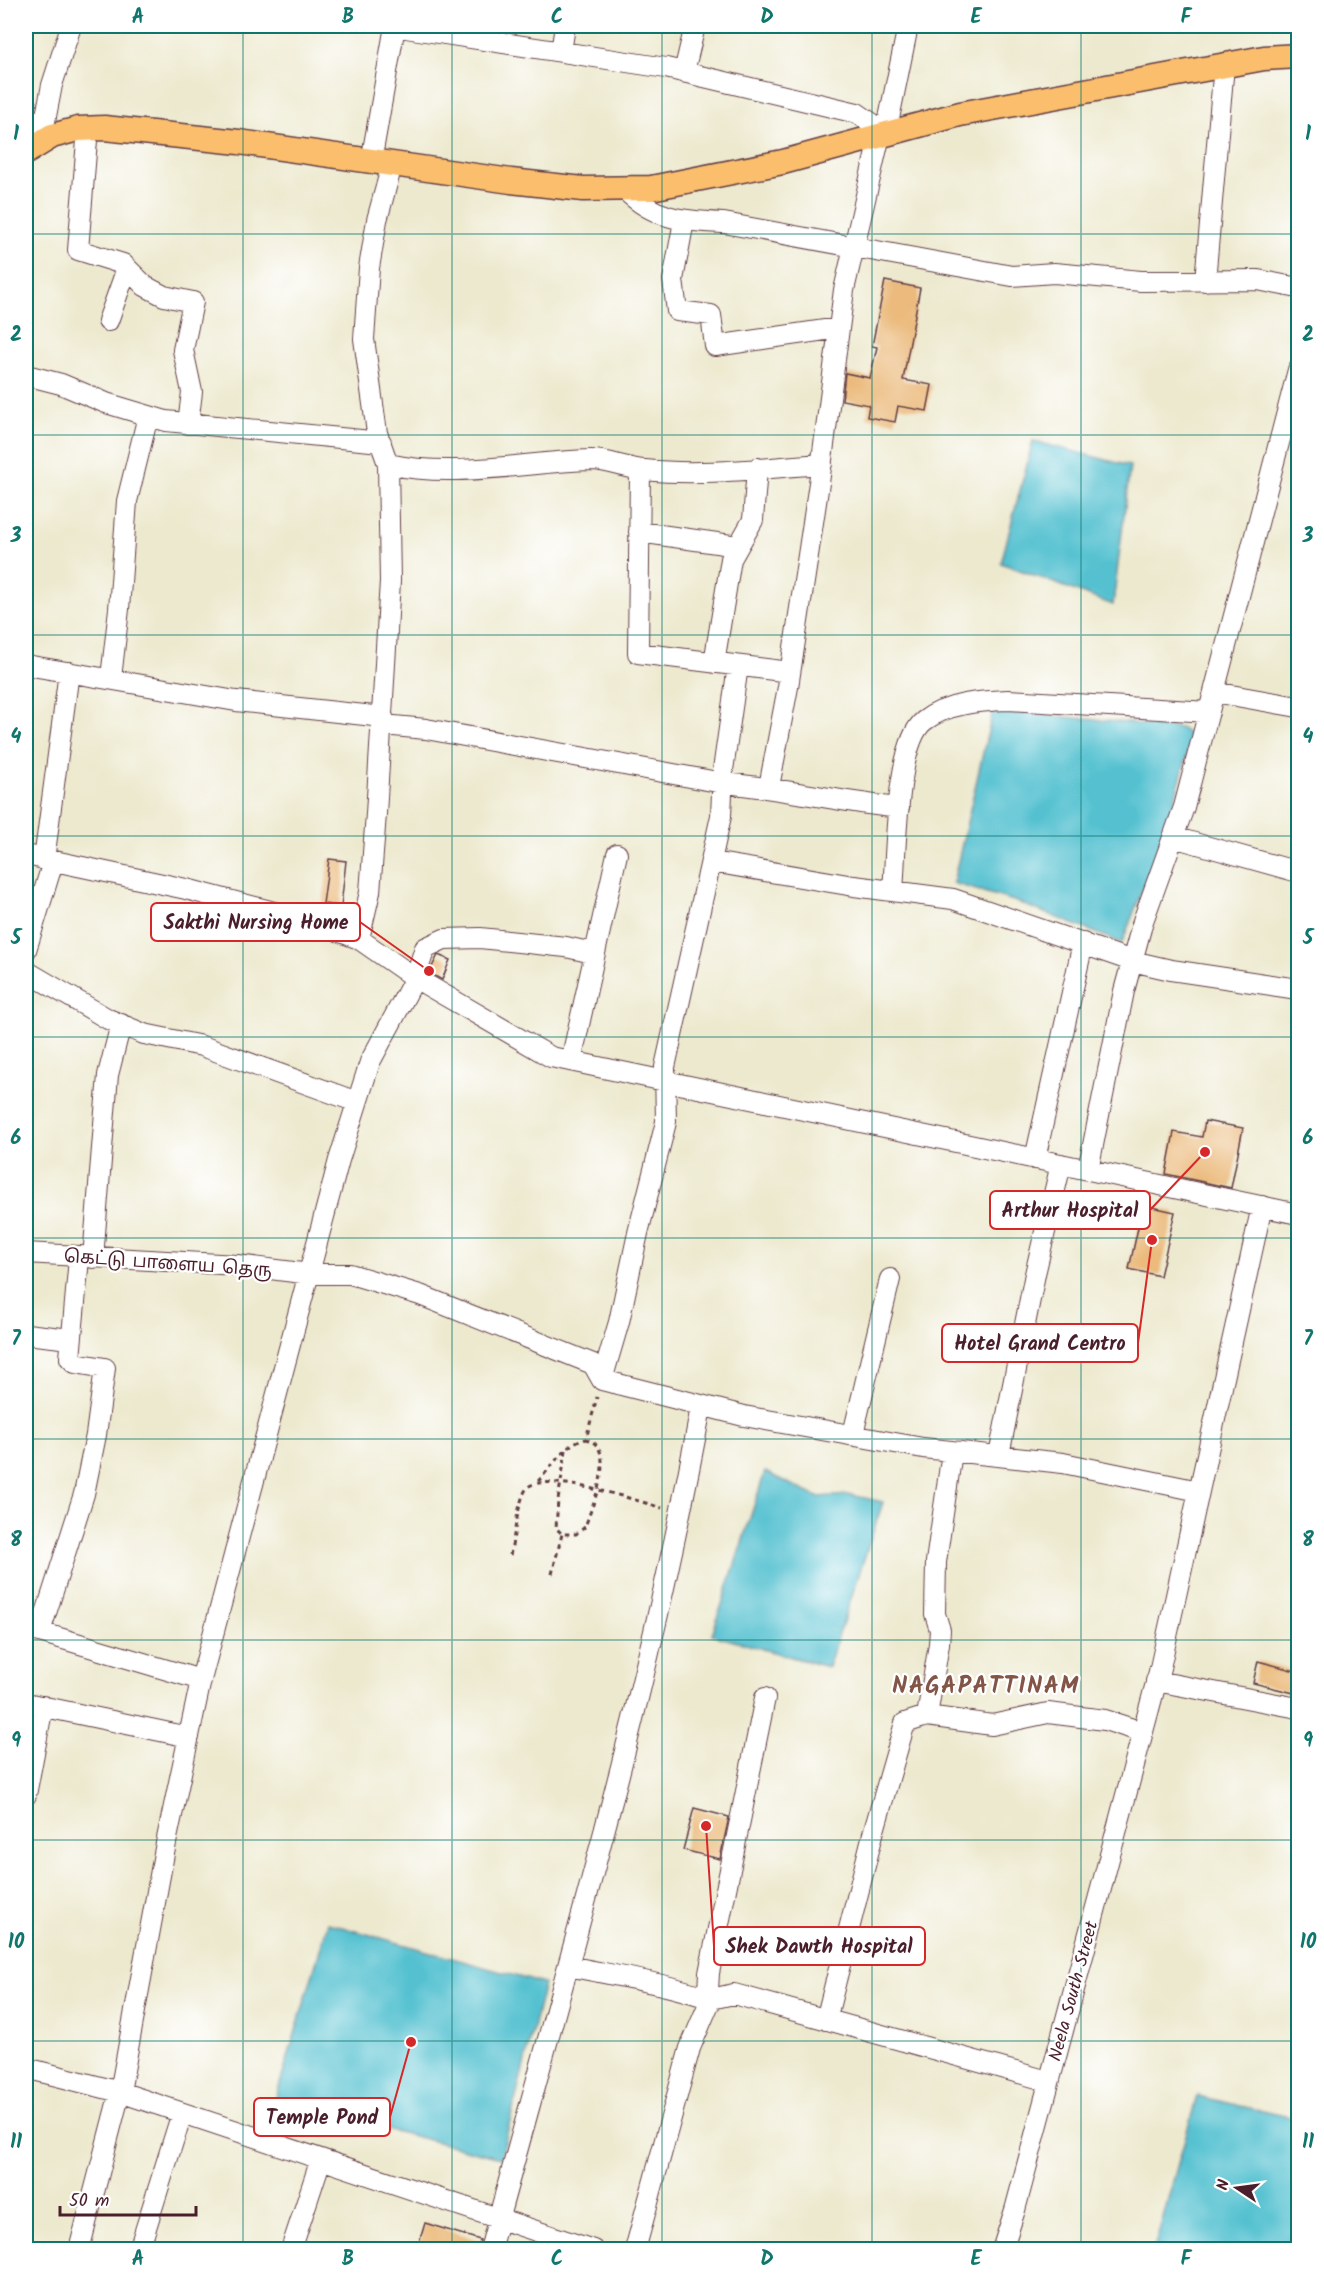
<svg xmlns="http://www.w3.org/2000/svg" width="1324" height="2275" font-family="Kalam,'Noto Sans Tamil',sans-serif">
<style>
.water{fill:#55c1d0;stroke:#50707e;stroke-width:1.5}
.building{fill:#ebba7b}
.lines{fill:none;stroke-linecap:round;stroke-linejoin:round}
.minor-casing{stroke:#623d44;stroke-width:22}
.major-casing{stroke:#623d44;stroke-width:27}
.path{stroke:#623d44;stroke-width:3;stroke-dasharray:4.5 4.5;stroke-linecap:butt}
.minor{stroke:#fff;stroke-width:20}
.major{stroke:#fabe6d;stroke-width:24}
.grid{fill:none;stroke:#0f766e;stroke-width:1.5;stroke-opacity:0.55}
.labels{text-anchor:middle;stroke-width:4.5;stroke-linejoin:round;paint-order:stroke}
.street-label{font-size:18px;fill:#4a1f2b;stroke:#fff}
.district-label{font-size:24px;font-weight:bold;letter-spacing:1.5px;fill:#825547;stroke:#fff}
.leader{fill:none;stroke:#d62828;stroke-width:2}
.callout-dot{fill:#d62828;stroke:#fff;stroke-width:2}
.callout{fill:#fff;stroke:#d62828;stroke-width:2}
.callout-label{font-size:20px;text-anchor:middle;font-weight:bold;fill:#4a1f2b}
.neatline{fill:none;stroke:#0f766e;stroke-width:2}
.grid-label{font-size:20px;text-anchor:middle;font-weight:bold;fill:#0f766e}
</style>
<rect width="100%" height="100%" fill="#fff"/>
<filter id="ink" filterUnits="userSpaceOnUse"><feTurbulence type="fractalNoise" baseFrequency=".0167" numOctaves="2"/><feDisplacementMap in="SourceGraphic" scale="12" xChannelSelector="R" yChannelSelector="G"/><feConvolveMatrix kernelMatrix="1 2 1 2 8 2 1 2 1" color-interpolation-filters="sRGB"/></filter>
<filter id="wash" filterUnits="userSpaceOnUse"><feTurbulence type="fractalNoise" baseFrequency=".008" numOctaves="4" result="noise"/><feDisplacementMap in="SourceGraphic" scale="24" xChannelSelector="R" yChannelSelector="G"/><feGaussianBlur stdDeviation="1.35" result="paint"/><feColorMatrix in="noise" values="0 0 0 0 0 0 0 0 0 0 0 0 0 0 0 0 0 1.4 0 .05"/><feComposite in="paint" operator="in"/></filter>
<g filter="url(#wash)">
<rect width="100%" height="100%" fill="#ede9cf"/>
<path class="water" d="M 1033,441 L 1130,466 L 1113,605 L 1001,563 Z
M 993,710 L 1181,728 L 1192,737 L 1170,817 L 1122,943 L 1014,901 L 953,883 Z
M 765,1472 L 817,1497 L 851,1495 L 883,1502 L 828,1667 L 712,1635 Z
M 328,1923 L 544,1984 L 501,2158 L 275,2101 Z
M 1197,2096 L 1298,2119 L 1298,2249 L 1154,2249 Z"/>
<g id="blocks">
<path class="building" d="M 885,281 L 920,288 L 903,380 L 932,385 L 927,411 L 898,406 L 895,422 L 867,417 L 869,405 L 842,400 L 845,373 L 870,378 L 877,347 L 872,346 Z
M 329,859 L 346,861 L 341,906 L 323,904 Z
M 438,955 L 450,960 L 442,980 L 429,973 Z
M 1205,1121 L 1243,1128 L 1231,1188 L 1166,1174 L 1174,1132 L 1202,1137 Z
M 1143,1205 L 1175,1212 L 1160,1276 L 1129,1269 Z
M 1258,1661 L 1299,1672 L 1294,1693 L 1253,1683 Z
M 694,1808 L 729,1817 L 720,1859 L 683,1850 Z
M 425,2223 L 480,2240 L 478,2250 L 417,2250 Z"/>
</g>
</g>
<g filter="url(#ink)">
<use href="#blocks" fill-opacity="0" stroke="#623d44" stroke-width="1.5"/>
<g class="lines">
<g class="minor-casing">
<path id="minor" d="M 393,26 L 666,68 L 857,113 L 886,133 L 908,26
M 561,52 L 565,26
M 684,72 L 695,26
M 26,118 L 45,125
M 88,128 L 78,250 L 123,264 L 145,286 L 164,296 L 193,302 L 183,350 L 192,392 L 188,424
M 41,142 L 52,85 L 71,26
M 371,162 L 395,26
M 624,189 C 655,220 683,221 724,223 L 1012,276 L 1054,273 L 1141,281 L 1258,280 L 1298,288
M 684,221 L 673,280 L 677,311 L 711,315 L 715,346 L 839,328
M 1205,281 L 1224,65
M 108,321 L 127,268
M 26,375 L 61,384 L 106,403 L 166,421 L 381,442
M 388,464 C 456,479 522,462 591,460 C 609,460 627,469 645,470 C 703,476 763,468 822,464
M 640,470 L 638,653 L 790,672
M 639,532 L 738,546
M 714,663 L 731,559 L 753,520 L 757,468
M 26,665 L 236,701 L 383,717
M 111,678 L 119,609 L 127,501 L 148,416
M 1214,692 L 1298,707
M 383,725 L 426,729 L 723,783 C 782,788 840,802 899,808
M 769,787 L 788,687 L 819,483 L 844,290 L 880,135
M 1173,837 L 1298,872
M 26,855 L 186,889 L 316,923 L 359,939 L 415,978 L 551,1057 L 1298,1214
M 44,860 L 69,672
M 712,862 L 854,886 L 953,899 L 1132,961 L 1171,970 L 1298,989
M 893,891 C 896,854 896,743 924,721 C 947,703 981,701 1008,700 L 1209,712
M 359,939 L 370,892 L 376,814 L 390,581 L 388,464 L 377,433 L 364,339 L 369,268 L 377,220 L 392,165
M 26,950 L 53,862
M 26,971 L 108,1019 L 144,1034 L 202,1046 L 357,1102
M 571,1061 L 617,854
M 1035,1159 L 1083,943
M 1088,1170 L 1124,991 L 1143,921 L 1184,807 L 1298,370
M 26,1253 L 237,1265 L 310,1274 L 350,1274 L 420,1295 L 593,1364 L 602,1380 L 744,1416 L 923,1448 L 1063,1463 L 1199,1491
M 93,1258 L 108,1075 L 121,1024
M 26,1334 L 71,1339
M 602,1380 L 619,1322 L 638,1233 L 666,1122 L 665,1067 L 721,816 L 723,770 L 738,666
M 853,1434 L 890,1279
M 999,1455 L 1035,1274 L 1061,1164
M 26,1628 L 201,1680
M 40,1632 L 84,1494 L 96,1435 L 105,1368 L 75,1363 L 70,1358 L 79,1258
M 1156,1681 L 1298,1708
M 26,1703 L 189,1737
M 927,1716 L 939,1644 L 940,1630 L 935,1614 L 936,1562 L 952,1452
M 26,1795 L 43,1706
M 569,1966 C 616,1976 665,1983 711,1999
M 711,1999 L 708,1991 L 709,1973 L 765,1698
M 826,2020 L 873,1834 L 905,1723 L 927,1716 L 992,1725 L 1048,1713 L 1105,1720 L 1142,1732
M 26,2068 L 120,2092 L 593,2250
M 79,2250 L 120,2092 L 166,1843 L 201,1680 L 339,1160 L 370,1062 L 415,978 L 425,948 L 444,939 L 480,938 L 566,947 L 593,953
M 139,2250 L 182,2113
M 291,2250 L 321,2159
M 490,2250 C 566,1970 649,1692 701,1407
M 635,2250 L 690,2048 L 711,1999 L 734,1994 L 1048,2081
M 1002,2250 L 1015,2210 L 1160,1668 L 1262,1206"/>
</g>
<g class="major-casing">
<path id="major" d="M 26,152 L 52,136 L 78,129 L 104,128 L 239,142 L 511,181 L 583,189 L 651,188 L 783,162 L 960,114 L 1264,58 L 1298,56"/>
</g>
<path class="path" d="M 566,1450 L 558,1500 L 556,1528 L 562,1534 L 576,1534 L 585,1527 C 592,1505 619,1448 586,1439 L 597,1397
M 538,1481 C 551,1469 567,1440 586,1439
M 510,1555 C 514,1540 518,1499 527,1488 C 543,1470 639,1501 662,1508
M 552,1574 L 562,1534"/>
<use href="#minor" class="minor"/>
<use href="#major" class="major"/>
</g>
</g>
<path class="grid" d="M 243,26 L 243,2250M 452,26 L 452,2250M 662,26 L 662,2250M 872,26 L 872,2250M 1081,26 L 1081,2250M 26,234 L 1298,234M 26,435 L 1298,435M 26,635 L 1298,635M 26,836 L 1298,836M 26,1037 L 1298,1037M 26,1238 L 1298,1238M 26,1439 L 1298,1439M 26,1640 L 1298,1640M 26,1840 L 1298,1840M 26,2041 L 1298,2041"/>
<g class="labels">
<g class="street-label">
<text transform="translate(168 1263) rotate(4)" y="6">கெட்டு பாளைய தெரு</text>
<text transform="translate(1073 1991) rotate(-75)" y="6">Neela South Street</text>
</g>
<g class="district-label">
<text x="986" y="1693">NAGAPATTINAM</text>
</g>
</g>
<path class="leader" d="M429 971L360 922M1205 1152L1150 1210M1152 1240L1138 1343M706 1826L714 1946M411 2042L390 2117"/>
<g class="callout-dot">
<circle cx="429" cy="971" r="6"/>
<circle cx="1205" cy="1152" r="6"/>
<circle cx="1152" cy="1240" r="6"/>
<circle cx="706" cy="1826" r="6"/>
<circle cx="411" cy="2042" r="6"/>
</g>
<g class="callout">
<rect x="151" y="903" width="209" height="38" rx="6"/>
<rect x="990" y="1191" width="160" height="38" rx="6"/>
<rect x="942" y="1324" width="196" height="38" rx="6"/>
<rect x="714" y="1927" width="211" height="38" rx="6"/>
<rect x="254" y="2098" width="136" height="38" rx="6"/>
</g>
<g class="callout-label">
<text x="256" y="929">Sakthi Nursing Home</text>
<text x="1070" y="1217">Arthur Hospital</text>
<text x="1040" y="1350">Hotel Grand Centro</text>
<text x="819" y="1953">Shek Dawth Hospital</text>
<text x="322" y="2124">Temple Pond</text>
</g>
<rect width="1324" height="2275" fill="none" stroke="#fff" stroke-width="66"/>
<g transform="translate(1237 2188) rotate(283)" stroke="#ffffff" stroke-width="4.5" paint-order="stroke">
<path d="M0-4.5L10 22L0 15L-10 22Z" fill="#4a1f2b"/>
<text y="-9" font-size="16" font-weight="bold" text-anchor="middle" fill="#4a1f2b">N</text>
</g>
<path d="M60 2206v9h136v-9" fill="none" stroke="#4a1f2b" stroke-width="3"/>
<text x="69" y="2206" font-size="18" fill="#4a1f2b" stroke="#ffffff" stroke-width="4.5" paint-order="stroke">50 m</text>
<rect x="33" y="33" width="1258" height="2209" class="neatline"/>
<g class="grid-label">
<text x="138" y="23">A</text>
<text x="348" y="23">B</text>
<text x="557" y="23">C</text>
<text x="767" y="23">D</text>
<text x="976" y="23">E</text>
<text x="1186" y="23">F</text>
<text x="16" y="140">1</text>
<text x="1308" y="140">1</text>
<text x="16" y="341">2</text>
<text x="1308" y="341">2</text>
<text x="16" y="542">3</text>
<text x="1308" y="542">3</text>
<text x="16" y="743">4</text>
<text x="1308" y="743">4</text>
<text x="16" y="944">5</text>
<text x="1308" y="944">5</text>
<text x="16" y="1144">6</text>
<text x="1308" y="1144">6</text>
<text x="16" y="1345">7</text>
<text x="1308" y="1345">7</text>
<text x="16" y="1546">8</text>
<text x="1308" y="1546">8</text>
<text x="16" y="1747">9</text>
<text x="1308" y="1747">9</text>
<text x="16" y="1948">10</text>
<text x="1308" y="1948">10</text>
<text x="16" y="2148">11</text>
<text x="1308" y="2148">11</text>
<text x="138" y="2265">A</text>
<text x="348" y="2265">B</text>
<text x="557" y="2265">C</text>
<text x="767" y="2265">D</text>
<text x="976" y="2265">E</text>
<text x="1186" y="2265">F</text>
</g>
</svg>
